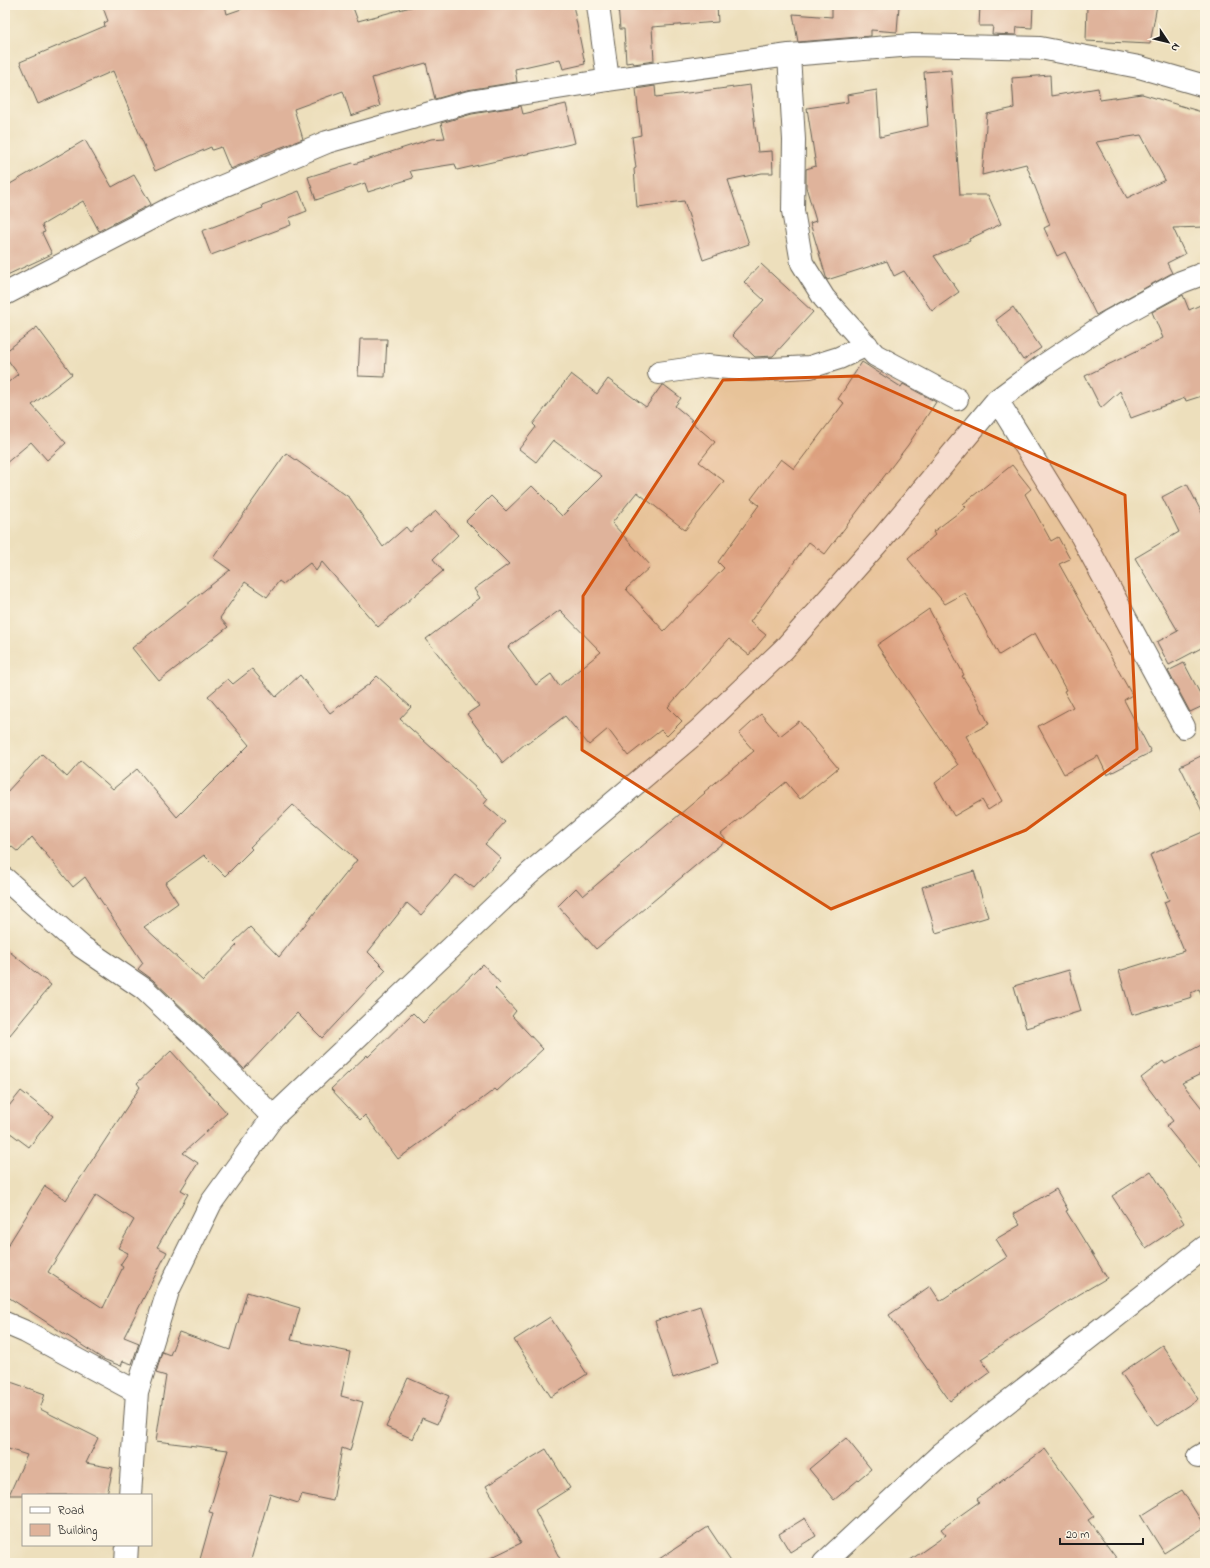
<svg xmlns="http://www.w3.org/2000/svg" width="1210" height="1568" font-family="'Indie Flower',sans-serif">
<style>
.building{fill:#dfb39b;fill-rule:evenodd}
.lines{fill:none;stroke-linecap:round;stroke-linejoin:round}
.minor-casing{stroke:#656054;stroke-width:24}
.minor{stroke:#fff;stroke-width:22}
.marked{fill:#d4530e;fill-opacity:0.2;stroke:#d4530e;stroke-width:3;stroke-linejoin:round}
</style>
<rect width="100%" height="100%" fill="#fcf5e5"/>
<filter id="ink" filterUnits="userSpaceOnUse"><feTurbulence type="fractalNoise" baseFrequency=".025" numOctaves="2"/><feDisplacementMap in="SourceGraphic" scale="8" xChannelSelector="R" yChannelSelector="G"/><feConvolveMatrix kernelMatrix="1 2 1 2 8 2 1 2 1" color-interpolation-filters="sRGB"/></filter>
<filter id="wash" filterUnits="userSpaceOnUse"><feTurbulence type="fractalNoise" baseFrequency=".012" numOctaves="4" result="noise"/><feDisplacementMap in="SourceGraphic" scale="16" xChannelSelector="R" yChannelSelector="G"/><feGaussianBlur stdDeviation="0.9" result="paint"/><feColorMatrix in="noise" values="0 0 0 0 0 0 0 0 0 0 0 0 0 0 0 0 0 1.4 0 .05"/><feComposite in="paint" operator="in"/></filter>
<g filter="url(#wash)">
<rect width="100%" height="100%" fill="#eddfbc"/>
<g id="blocks">
<path class="building" d="M 102,5 L 225,5 L 227,14 L 253,5 L 352,5 L 358,21 L 418,5 L 573,5 L 585,64 L 563,69 L 560,59 L 515,69 L 517,82 L 467,90 L 435,99 L 426,63 L 372,78 L 380,106 L 351,116 L 343,91 L 294,109 L 303,139 L 253,158 L 254,159 L 233,168 L 230,169 L 221,147 L 212,150 L 211,147 L 155,171 L 113,71 L 38,104 L 20,62 L 105,26 L 104,23 L 108,21 Z
M 618,5 L 717,5 L 718,22 L 652,27 L 654,61 L 634,64 L 633,62 L 626,63 L 624,29 L 620,29 Z
M 832,5 L 899,5 L 897,32 L 871,30 L 871,36 L 798,42 L 793,14 L 832,17 Z
M 980,5 L 1033,5 L 1032,28 L 1017,27 L 1016,35 L 992,34 L 993,26 L 979,26 Z
M 1087,5 L 1157,5 L 1150,44 L 1086,41 Z
M 951,70 L 960,195 L 988,195 L 1001,224 L 969,239 L 970,241 L 934,256 L 959,292 L 932,311 L 904,271 L 894,276 L 887,261 L 827,280 L 810,223 L 816,221 L 806,187 L 806,169 L 816,166 L 807,108 L 848,102 L 847,95 L 877,90 L 880,137 L 928,126 L 924,72 Z
M 1050,75 L 1051,96 L 1098,88 L 1100,100 L 1142,94 L 1205,113 L 1205,227 L 1173,228 L 1185,254 L 1167,263 L 1172,273 L 1096,315 L 1065,252 L 1057,256 L 1044,228 L 1050,225 L 1026,164 L 982,175 L 987,114 L 1014,108 L 1012,78 ZM 1141,135 L 1165,180 L 1127,198 L 1096,142 Z
M 750,85 L 758,152 L 772,151 L 773,173 L 762,173 L 728,180 L 749,244 L 703,260 L 684,201 L 637,207 L 634,169 L 636,168 L 632,137 L 641,135 L 636,89 L 655,86 L 656,97 Z
M 566,104 L 575,143 L 457,170 L 455,164 L 410,171 L 413,178 L 368,192 L 365,183 L 316,200 L 308,177 L 353,163 L 354,164 L 431,139 L 445,138 L 441,123 L 472,114 L 521,106 L 523,114 Z
M 85,140 L 112,187 L 134,175 L 151,204 L 99,231 L 83,201 L 42,225 L 45,232 L 42,233 L 52,254 L 5,276 L 5,187 Z
M 299,191 L 307,211 L 289,218 L 291,225 L 211,255 L 202,231 L 263,208 L 262,205 Z
M 761,264 L 813,312 L 773,356 L 755,357 L 732,335 L 764,300 L 744,282 Z
M 1183,295 L 1189,310 L 1205,303 L 1205,395 L 1186,401 L 1185,398 L 1131,418 L 1120,391 L 1101,408 L 1085,376 L 1163,338 L 1152,312 Z
M 1013,307 L 1041,348 L 1023,360 L 996,320 Z
M 37,327 L 72,374 L 32,405 L 66,443 L 47,460 L 31,442 L 5,464 L 5,385 L 18,374 L 5,356 L 5,352 Z
M 360,339 L 387,339 L 385,377 L 358,376 Z
M 862,362 L 901,387 L 903,384 L 936,402 L 908,445 L 825,554 L 809,542 L 750,622 L 766,635 L 749,655 L 729,639 L 668,707 L 682,721 L 667,736 L 661,730 L 628,756 L 608,729 L 589,745 L 565,716 L 527,744 L 526,743 L 503,763 L 467,714 L 479,706 L 426,639 L 480,598 L 474,589 L 509,564 L 466,521 L 491,496 L 506,511 L 532,486 L 562,516 L 602,476 L 553,440 L 536,462 L 519,449 L 536,427 L 533,424 L 571,374 L 597,394 L 608,379 L 646,407 L 662,385 L 664,385 L 681,398 L 675,406 L 692,420 L 690,421 L 715,442 L 699,462 L 724,481 L 685,530 L 637,492 L 612,523 L 651,566 L 626,589 L 664,631 L 724,568 L 718,562 L 759,505 L 751,499 L 781,459 L 794,469 L 844,403 L 838,399 ZM 560,610 L 601,652 L 559,686 L 551,674 L 536,685 L 508,647 Z
M 286,453 L 350,498 L 383,547 L 406,527 L 410,532 L 436,511 L 458,535 L 433,559 L 443,571 L 378,627 L 322,562 L 316,571 L 310,563 L 283,584 L 279,581 L 267,597 L 245,582 L 220,618 L 228,627 L 159,681 L 132,648 L 230,570 L 213,558 Z
M 1012,465 L 1031,489 L 1025,494 L 1051,541 L 1058,537 L 1070,559 L 1059,564 L 1132,695 L 1124,700 L 1151,752 L 1107,775 L 1098,756 L 1064,774 L 1038,726 L 1073,707 L 1064,691 L 1066,690 L 1035,633 L 999,655 L 965,593 L 945,604 L 908,559 L 935,535 L 933,532 L 966,507 L 963,504 Z
M 1187,484 L 1205,519 L 1205,646 L 1169,665 L 1157,642 L 1178,631 L 1135,558 L 1179,532 L 1162,497 Z
M 929,609 L 964,675 L 962,676 L 975,696 L 989,724 L 966,736 L 1002,801 L 988,810 L 982,800 L 954,816 L 935,783 L 958,765 L 877,645 Z
M 1184,663 L 1205,703 L 1205,705 L 1190,712 L 1168,671 Z
M 252,669 L 276,697 L 300,675 L 330,713 L 369,684 L 377,676 L 411,707 L 400,719 L 488,799 L 484,804 L 505,822 L 485,844 L 501,858 L 474,888 L 456,875 L 421,915 L 407,903 L 368,952 L 386,970 L 322,1038 L 297,1013 L 244,1069 L 213,1037 L 153,980 L 138,969 L 143,963 L 85,877 L 73,887 L 32,837 L 18,852 L 5,841 L 5,794 L 42,754 L 67,777 L 81,761 L 113,789 L 137,769 L 177,817 L 249,745 L 208,696 L 228,679 L 233,684 ZM 293,805 L 357,860 L 279,957 L 250,927 L 234,942 L 237,945 L 203,981 L 144,927 L 178,903 L 165,883 L 204,855 L 225,876 L 252,849 L 250,847 Z
M 761,714 L 780,736 L 799,721 L 838,768 L 800,799 L 786,782 L 721,834 L 726,840 L 596,949 L 558,906 L 576,888 L 583,896 L 705,793 L 704,792 L 754,751 L 739,734 Z
M 1205,754 L 1205,817 L 1180,766 Z
M 1205,831 L 1205,1001 L 1204,1001 L 1199,989 L 1191,993 L 1192,997 L 1132,1015 L 1119,971 L 1184,951 L 1164,902 L 1169,900 L 1150,855 Z
M 974,871 L 988,917 L 936,933 L 922,887 Z
M 5,948 L 51,985 L 5,1041 Z
M 483,964 L 500,983 L 495,988 L 516,1011 L 512,1016 L 543,1049 L 497,1091 L 495,1089 L 466,1111 L 465,1110 L 398,1159 L 365,1115 L 360,1120 L 331,1089 L 367,1055 L 368,1057 L 413,1013 L 423,1023 Z
M 1069,970 L 1081,1011 L 1026,1028 L 1014,986 Z
M 1205,1043 L 1205,1072 L 1182,1083 L 1205,1112 L 1205,1174 L 1166,1126 L 1173,1121 L 1141,1078 L 1163,1061 L 1165,1064 Z
M 171,1051 L 227,1113 L 183,1153 L 198,1163 L 181,1190 L 188,1194 L 157,1247 L 167,1252 L 124,1337 L 139,1343 L 132,1364 L 123,1361 L 121,1366 L 103,1359 L 5,1295 L 5,1250 L 45,1186 L 66,1200 L 140,1087 L 137,1083 ZM 96,1195 L 134,1220 L 118,1248 L 128,1253 L 120,1265 L 123,1267 L 103,1308 L 48,1272 Z
M 21,1091 L 53,1116 L 29,1147 L 5,1129 L 5,1111 Z
M 1151,1171 L 1184,1223 L 1146,1248 L 1112,1196 Z
M 1056,1189 L 1068,1210 L 1066,1211 L 1107,1278 L 1068,1301 L 981,1359 L 990,1372 L 950,1401 L 889,1315 L 930,1286 L 940,1301 L 1007,1257 L 996,1239 L 1020,1225 L 1013,1214 Z
M 247,1292 L 300,1308 L 291,1340 L 350,1352 L 341,1396 L 363,1402 L 350,1451 L 342,1448 L 333,1501 L 301,1494 L 298,1503 L 270,1494 L 250,1563 L 199,1563 L 213,1513 L 209,1512 L 228,1450 L 156,1441 L 166,1376 L 156,1373 L 162,1352 L 170,1355 L 179,1332 L 230,1350 Z
M 700,1306 L 718,1363 L 673,1378 L 655,1321 Z
M 550,1317 L 587,1374 L 551,1397 L 514,1340 Z
M 1162,1345 L 1198,1399 L 1157,1426 L 1121,1373 Z
M 408,1378 L 449,1396 L 437,1424 L 422,1418 L 413,1439 L 386,1427 Z
M 5,1380 L 45,1394 L 40,1409 L 98,1438 L 86,1463 L 113,1468 L 107,1495 L 9,1495 L 27,1455 L 5,1448 Z
M 846,1438 L 871,1469 L 834,1500 L 809,1469 Z
M 546,1449 L 570,1488 L 535,1510 L 562,1563 L 480,1563 L 521,1543 L 486,1486 Z
M 1045,1449 L 1094,1516 L 1088,1520 L 1120,1563 L 906,1563 L 946,1535 L 941,1529 L 979,1502 L 977,1499 Z
M 1182,1490 L 1205,1527 L 1164,1553 L 1141,1516 Z
M 805,1518 L 816,1536 L 790,1552 L 779,1534 Z
M 708,1527 L 732,1563 L 653,1563 Z"/>
</g>
</g>
<g filter="url(#ink)">
<use href="#blocks" fill-opacity="0" stroke="#656054" stroke-width="1"/>
<g class="lines">
<g class="minor-casing">
<path id="minor" d="M 598,5 L 608,80
M 789,55 L 794,140 L 793,211 L 802,263 L 824,298 L 875,355 L 957,399
M 5,294 L 171,208 L 327,142 L 469,102 L 608,80 L 789,55 L 913,45 L 1040,48 L 1139,67 L 1205,86
M 659,373 L 707,366 L 751,370 L 810,367 L 839,358 L 867,345
M 997,400 L 1082,537 L 1184,727
M 5,879 L 82,947 L 144,989 L 204,1046 L 273,1117
M 5,1323 L 26,1332 L 137,1392
M 1198,1457 L 1205,1453
M 130,1495 L 137,1392 L 168,1291 L 211,1203 L 273,1117 L 529,874 L 698,731 L 784,649 L 883,537 L 997,400 L 1043,366 L 1110,321 L 1181,282 L 1205,273
M 126,1563 L 127,1545
M 824,1563 L 941,1454 L 1205,1247"/>
</g>
<use href="#minor" class="minor"/>
</g>
</g>
<path class="marked" d="M 858,376 L 1125,495 L 1137,749 L 1026,830 L 831,909 L 582,750 L 583,596 L 723,380 Z"/>
<rect width="1210" height="1568" fill="none" stroke="#fcf5e5" stroke-width="20"/>
<rect x="22" y="1494" width="130" height="52" fill="#fcf5e5" stroke="#a29e95"/>
<rect x="30" y="1507" width="20" height="6" fill="#ffffff" stroke="#a29e95"/>
<text x="58" y="1514" font-size="12" fill="#1c1c1c">Road</text>
<rect x="30" y="1524" width="20" height="12" fill="#dfb39b" stroke="#a29e95"/>
<text x="58" y="1534" font-size="12" fill="#1c1c1c">Building</text>
<g transform="translate(1168 42) rotate(125)" stroke="#fcf5e5" stroke-width="3" paint-order="stroke">
<path d="M0-3L7 15L0 10L-7 15Z" fill="#1c1c1c"/>
<text y="-6" font-size="11" font-weight="bold" text-anchor="middle" fill="#1c1c1c">N</text>
</g>
<path d="M1060 1538v6h83v-6" fill="none" stroke="#1c1c1c" stroke-width="2"/>
<text x="1066" y="1538" font-size="12" fill="#1c1c1c" stroke="#fcf5e5" stroke-width="3" paint-order="stroke">20 m</text>
</svg>
